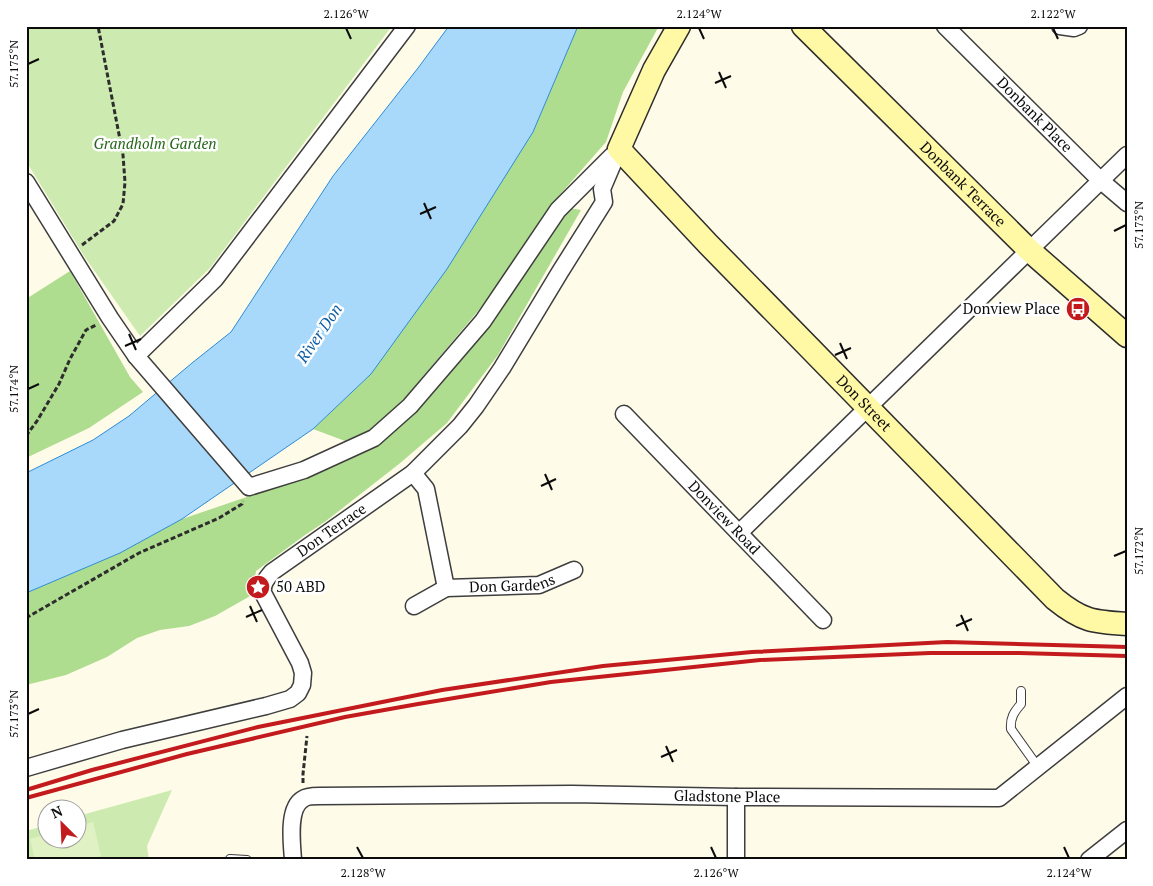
<svg xmlns="http://www.w3.org/2000/svg" width="1153" height="886" font-family="'PT Serif',serif">
<style>
.green{fill:#cdebb0}
.forest{fill:#afdd8f}
.pitch{fill:#e0f2c3}
.water{fill:#a9d9fa;stroke:#2c8cd6}
.lines{fill:none;stroke-linecap:round;stroke-linejoin:round}
.lane-casing{stroke:#3e3e3e;stroke-width:10}
.street-casing{stroke:#3e3e3e;stroke-width:19}
.secondary-casing{stroke:#2d2d2d;stroke-width:25}
.path{stroke:#2d2d2d;stroke-width:3;stroke-dasharray:5 2.5;stroke-linecap:butt}
.lane{stroke:#fff;stroke-width:8}
.street{stroke:#fff;stroke-width:16}
.secondary{stroke:#fff8a4;stroke-width:22}
.rail{stroke:#c31b1d;stroke-width:4}
.ticks{fill:none;stroke:#0b0b0b;stroke-width:2}
.labels{text-anchor:middle;stroke-width:5;stroke-linejoin:round;paint-order:stroke}
.street-label{font-size:15px;fill:#0b0b0b;stroke:#fff}
.park-label{font-size:15px;font-style:italic;fill:#256618;stroke:#fff}
.poi-label{font-size:15px;fill:#0b0b0b;stroke:#fff;text-anchor:end}
.water-label{font-size:16px;font-style:italic;fill:#0d5ca3;stroke:#fff}
.neatline{fill:none;stroke:#0b0b0b;stroke-width:2}
.ticks-label{font-size:12px;text-anchor:middle;fill:#0b0b0b}
</style>
<rect width="100%" height="100%" fill="#fffbe9"/>
<path class="green" d="M 26,26 L 392,26 L 210,268 L 140,336 L 84,256 L 26,161 Z
M 172,790 L 147,846 L 149,860 L 26,860 L 26,831 L 47,825 L 48,838 L 78,838 L 78,816 Z"/>
<path class="forest" d="M 578,26 L 659,26 L 623,92 L 606,142 L 557,198 L 488,299 L 405,398 L 375,429 L 345,441 L 313,429 L 371,374 L 533,132 Z
M 569,208 L 581,210 L 498,355 L 447,423 L 399,464 L 326,521 L 305,535 L 256,571 L 252,595 L 215,616 L 189,626 L 160,630 L 137,638 L 107,657 L 66,675 L 26,685 L 26,593 L 120,553 L 182,519 L 285,484 L 383,441 L 421,407 L 489,324 Z
M 70,271 L 130,377 L 143,392 L 89,428 L 26,458 L 26,299 Z"/>
<path class="pitch" d="M 93,822 L 101,856 L 87,860 L 35,860 L 30,839 L 47,834 L 48,838 L 78,838 L 78,826 Z"/>
<path class="water" d="M 449,26 L 578,26 L 533,132 L 447,269 L 371,374 L 313,429 L 182,519 L 120,553 L 26,593 L 26,473 L 93,440 L 129,416 L 192,363 L 231,332 L 333,176 L 418,68 Z"/>
<g class="lines">
<g class="lane-casing">
<path id="lane" d="M 1021,691 L 1021,704 C 1014,712 1010,718 1011,729 L 1038,767
M 230,859 L 247,860"/>
</g>
<g class="street-casing">
<g id="street">
<path id="s1" d="M 945,26 L 1100,180 L 1127,203"/>
<path d="M 1060,26 L 1074,28 L 1079,26"/>
<path d="M 26,182 L 110,318 L 136,356 L 249,487 L 304,470 L 374,438 L 410,406 L 483,321 L 558,210 L 612,156"/>
<path d="M 136,356 L 215,279 L 407,26"/>
<path id="s2" d="M 624,414 L 823,620"/>
<path id="s3" d="M 413,473 L 426,489 L 446,588 L 539,585 L 574,570"/>
<path d="M 739,533 L 1127,155"/>
<path d="M 414,606 L 446,588"/>
<path id="s4" d="M 26,768 L 122,740 L 266,706 L 290,699 L 298,693 L 302,685 L 303,673 L 300,663 L 263,593 C 262,584 266,579 272,572 L 413,473 L 460,426 L 476,406 L 502,368 L 560,272 L 604,202 L 602,189 L 619,149"/>
<path d="M 736,797 L 736,860"/>
<path id="s5" d="M 293,860 C 292,844 287,808 303,799 C 307,796 314,796 319,796 L 572,794 L 736,797 L 999,798 L 1127,696"/>
<path d="M 1089,860 L 1127,830"/>
</g>
</g>
<g class="secondary-casing">
<g id="secondary">
<path id="s6" d="M 679,26 L 654,70 L 619,149 L 708,244 L 1055,599 C 1082,621 1093,622 1127,624"/>
<path id="s7" d="M 803,26 L 1029,250 L 1127,336"/>
</g>
</g>
<path class="path" d="M 82,245 L 114,221 L 123,204 L 125,182 L 123,155 L 98,26
M 26,436 L 37,421 L 59,384 L 70,359 L 86,330 L 96,325
M 26,618 L 139,553 L 219,518 L 242,504 L 243,501
M 303,783 L 303,774 L 307,736"/>
<use href="#lane" class="lane"/>
<use href="#street" class="street"/>
<use href="#secondary" class="secondary"/>
<path class="rail" d="M 26,790 L 92,770 L 258,727 L 442,690 L 603,666 L 752,652 L 947,642 L 1127,647
M 26,798 L 187,754 L 345,717 L 418,704 L 551,682 L 760,660 L 930,653 L 1019,653 L 1127,656"/>
</g>
<path class="ticks" d="M 346,28 L 351,39M 699,28 L 704,39M 1053,28 L 1058,39M 28,64 L 39,59M 719,72 L 726,88M 715,83 L 731,76M 424,203 L 431,219M 420,214 L 436,207M 1114,231 L 1126,225M 129,334 L 136,350M 840,343 L 847,359M 125,346 L 141,339M 835,355 L 851,348M 28,389 L 39,384M 545,474 L 552,490M 541,486 L 556,479M 1114,556 L 1126,551M 250,606 L 257,622M 961,615 L 968,631M 246,617 L 262,610M 956,626 L 972,619M 28,714 L 39,709M 666,746 L 673,762M 661,757 L 677,750M 357,847 L 363,858M 711,847 L 716,858M 1064,847 L 1069,858"/>
<defs>
<g id="bus-disc" transform="scale(1.25)"><circle r="9.5" fill="#c31b1d" stroke="#fff"/><path d="M-5-6H5V4H4V6H2V4H-2V6H-4V4H-5ZM-3.5-4V0h7V-4ZM-3.5 1.2v1.5H-2V1.2ZM2 1.2v1.5H3.5V1.2Z" fill="#fff"/></g>
<g id="sight-disc" transform="scale(1.25)"><circle r="9.5" fill="#c31b1d" stroke="#fff"/><path d="M0-6L1.8-2.2L6-1.7L2.9 1.2L3.7 5.4L0 3.3L-3.7 5.4L-2.9 1.2L-6-1.7L-1.8-2.2Z" fill="#fff"/></g>
</defs>
<g fill-rule="evenodd">
<use href="#bus-disc" x="1078" y="309"/>
<use href="#sight-disc" x="258" y="587"/>
</g>
<g class="labels">
<g class="street-label">
<text dy="5" stroke="none"><textPath href="#s1" startOffset="126">Donbank Place</textPath></text>
<text dy="5" stroke="none"><textPath href="#s7" startOffset="225">Donbank Terrace</textPath></text>
<text dy="5" stroke="none"><textPath href="#s6" startOffset="490">Don Street</textPath></text>
<text dy="5" stroke="none"><textPath href="#s2" startOffset="144">Donview Road</textPath></text>
<text dy="5" stroke="none"><textPath href="#s4" startOffset="490">Don Terrace</textPath></text>
<text dy="5" stroke="none"><textPath href="#s3" startOffset="188">Don Gardens</textPath></text>
<text dy="5" stroke="none"><textPath href="#s5" startOffset="489">Gladstone Place</textPath></text>
</g>
<g class="park-label">
<text x="155" y="149">Grandholm Garden</text>
</g>
<g class="poi-label">
<text x="1060" y="314">Donview Place</text>
<text x="276" y="592" text-anchor="start">50 ABD</text>
</g>
<g class="water-label">
<text transform="translate(319 333) rotate(-56)" y="6">River Don</text>
</g>
</g>
<rect width="1153" height="886" fill="none" stroke="#ffffff" stroke-width="55"/>
<g transform="translate(62 824) rotate(336)"><circle r="24" fill="#ffffff" stroke="#9d9d9d"/>
<path d="M0-4L9 19L0 12L-9 19Z" fill="#c31b1d"/>
<text y="-8" font-size="14" font-weight="bold" text-anchor="middle" fill="#0b0b0b">N</text>
</g>
<rect x="28" y="28" width="1098" height="830" class="neatline"/>
<g class="ticks-label">
<text x="346" y="18">2.126°W</text>
<text x="699" y="18">2.124°W</text>
<text x="1053" y="18">2.122°W</text>
<text transform="translate(14 64) rotate(-90)" y="4">57.175°N</text>
<text transform="translate(1139 225) rotate(-90)" y="4">57.173°N</text>
<text transform="translate(14 389) rotate(-90)" y="4">57.174°N</text>
<text transform="translate(1139 551) rotate(-90)" y="4">57.172°N</text>
<text transform="translate(14 714) rotate(-90)" y="4">57.173°N</text>
<text x="363" y="877">2.128°W</text>
<text x="716" y="877">2.126°W</text>
<text x="1069" y="877">2.124°W</text>
</g>
</svg>
